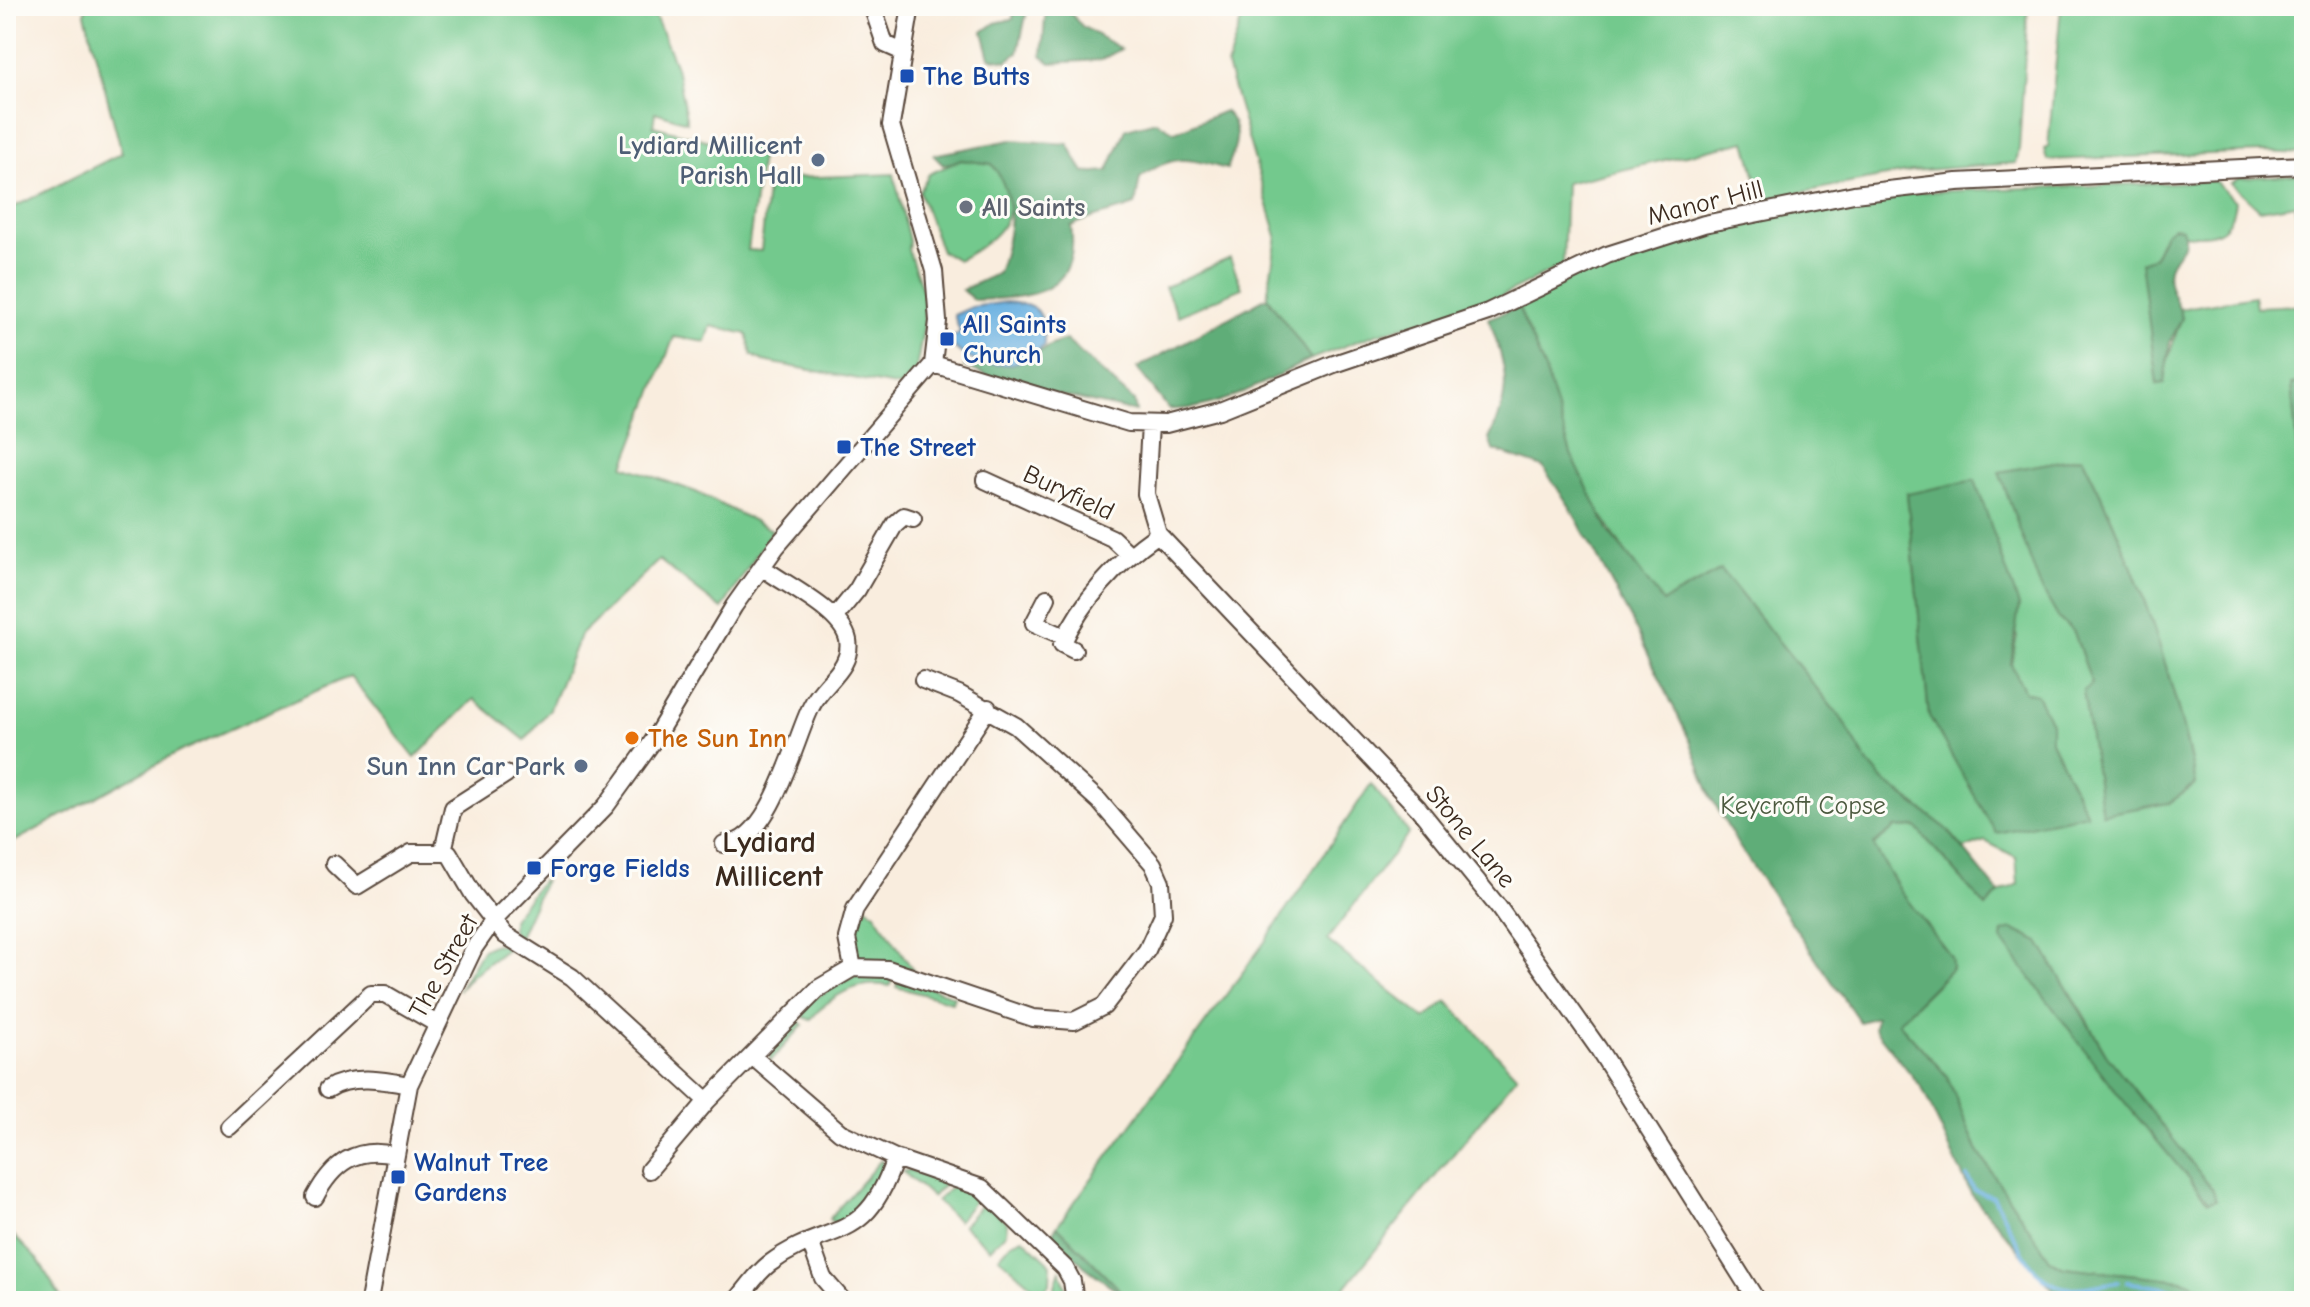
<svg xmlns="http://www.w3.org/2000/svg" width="2310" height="1307" font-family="'Comic Neue',sans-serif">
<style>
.green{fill:#73c98d;stroke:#577a56;stroke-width:2;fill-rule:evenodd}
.forest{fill:#5ead78;stroke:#4c6c4b;stroke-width:2}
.water{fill:#6ab1e1;stroke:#526e80;stroke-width:2}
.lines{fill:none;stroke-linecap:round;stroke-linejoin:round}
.stream{stroke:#6ab1e1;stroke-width:4}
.minor-casing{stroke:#58473b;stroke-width:20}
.minor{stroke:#fff;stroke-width:16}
.transit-dot{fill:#1a4fb4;stroke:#fdfcf7;stroke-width:3}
.service-dot{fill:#5c6f8a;stroke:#fdfcf7;stroke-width:3}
.worship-dot{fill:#6b7280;stroke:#fdfcf7;stroke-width:3}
.food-dot{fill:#e8710a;stroke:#fdfcf7;stroke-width:3}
.labels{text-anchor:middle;stroke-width:6;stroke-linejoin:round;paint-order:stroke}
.transit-label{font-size:26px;font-weight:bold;fill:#164399;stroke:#fdfcf7;text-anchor:start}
.service-label{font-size:26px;font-weight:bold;fill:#4e5e75;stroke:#fdfcf7;text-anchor:end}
.street-label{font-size:26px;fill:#3b2a1e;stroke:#fdfcf7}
.worship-label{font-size:26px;font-weight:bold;fill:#5b616d;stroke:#fdfcf7;text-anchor:start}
.food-label{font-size:26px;font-weight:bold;fill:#c56008;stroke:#fdfcf7;text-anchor:start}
.park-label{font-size:26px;fill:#4c5a3f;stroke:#fdfcf7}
.quarter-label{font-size:30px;font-weight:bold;fill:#3b2a1e;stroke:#fdfcf7}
</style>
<rect width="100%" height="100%" fill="#fdfcf7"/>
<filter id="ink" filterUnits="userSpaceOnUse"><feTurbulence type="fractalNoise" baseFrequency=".0125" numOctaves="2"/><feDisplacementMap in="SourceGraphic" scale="16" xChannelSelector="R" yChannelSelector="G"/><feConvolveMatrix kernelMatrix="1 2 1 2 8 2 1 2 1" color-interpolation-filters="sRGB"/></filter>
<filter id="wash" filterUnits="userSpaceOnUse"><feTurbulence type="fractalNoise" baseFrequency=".006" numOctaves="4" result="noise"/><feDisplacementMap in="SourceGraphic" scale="32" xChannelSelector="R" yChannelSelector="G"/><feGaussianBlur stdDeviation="1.8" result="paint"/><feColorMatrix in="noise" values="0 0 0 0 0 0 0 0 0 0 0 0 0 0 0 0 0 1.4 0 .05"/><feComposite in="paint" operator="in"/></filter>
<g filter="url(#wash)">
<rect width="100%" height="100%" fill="#f9edde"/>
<path class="green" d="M 86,6 L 651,6 L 676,67 L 687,122 L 655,112 L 653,126 L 713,142 L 762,149 L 748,250 L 761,251 L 768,179 L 894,174 L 909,241 L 908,250 L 924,294 L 924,324 L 916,370 L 900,387 L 763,361 L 752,355 L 747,334 L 711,326 L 706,342 L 674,337 L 624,466 L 696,492 L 772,530 L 722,609 L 659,560 L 580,635 L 550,709 L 525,740 L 474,699 L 415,758 L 350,676 L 179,752 L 6,846 L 6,211 L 122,153 L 85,14 Z
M 1246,6 L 2028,6 L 2019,149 L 2016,163 L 1912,171 L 1762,200 L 1746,141 L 1566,183 L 1563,265 L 1483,305 L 1376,334 L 1311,359 L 1267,297 L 1277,236 L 1227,66 Z
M 2061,6 L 2304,6 L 2304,154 L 2265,152 L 2047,160 L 2044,149 L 2048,147 Z
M 961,160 L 992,164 C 1027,213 1003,236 958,260 L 941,251 L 919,191 L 929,174 Z
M 2304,174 L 2304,383 L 2291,384 L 2304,517 L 2304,1301 L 2241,1301 L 2182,1280 L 2064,1267 L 2050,1260 L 1977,1150 L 1947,1076 L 1898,1022 L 1952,969 L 1951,957 L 1901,892 L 1873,846 L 1895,828 L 1916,827 L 1986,907 L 1999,893 L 2018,884 L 2016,857 L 1985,841 L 1964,849 L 1947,829 L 1885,782 L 1867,762 L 1843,721 L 1721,570 L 1663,603 C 1627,555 1591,508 1570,452 C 1552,403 1540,354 1518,307 L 1537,300 L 1580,272 L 1702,227 L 1920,192 L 2215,181 L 2235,201 C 2230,247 2194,233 2165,233 L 2154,257 L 2142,263 L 2157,383 C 2168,370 2172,339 2182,318 L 2179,309 L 2254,296 L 2256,307 L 2300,305 L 2296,204 L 2260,210 L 2231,183 L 2239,178 ZM 2082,457 C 2135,560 2172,671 2196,784 L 2169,803 L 2092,684 L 2074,632 L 2059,619 L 2000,472 ZM 1907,494 L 2017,636 L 2011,664 L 2025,693 L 2051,723 L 2051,741 L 2086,813 L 1929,716 ZM 2025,934 L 2070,991 L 2106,1054 Z
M 1230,258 L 1242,288 L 1178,316 L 1165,287 Z
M 1371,784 L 1409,833 L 1327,940 L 1425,1019 L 1447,1001 L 1517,1076 L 1334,1301 L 1131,1301 L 1057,1226 L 1264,943 Z
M 542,880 L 544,882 L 518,939 L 512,931 L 512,919 Z
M 863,905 L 875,913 L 913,970 L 857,957 L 852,946 Z
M 495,944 L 509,947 L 471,976 L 458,991 L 482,950 Z
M 856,975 L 893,975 L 890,986 C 858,979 830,996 810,1020 L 798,1014 L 810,1001 Z
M 899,977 L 954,996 L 952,1002 L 896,987 Z
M 795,1018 L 803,1025 L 770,1062 L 770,1045 Z
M 881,1160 L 884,1167 L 867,1203 L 838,1226 L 829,1219 Z
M 909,1170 L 945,1183 L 932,1197 L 903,1172 Z
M 954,1184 L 978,1196 L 958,1221 L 936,1201 Z
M 985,1201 L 1007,1223 L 1006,1233 L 990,1249 L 963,1225 Z
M 6,1228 L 38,1260 L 63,1301 L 6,1301 Z
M 1023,1238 L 1051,1264 L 1050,1283 L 1041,1294 L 999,1257 L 1011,1243 Z
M 1060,1270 L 1070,1301 L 1049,1301 L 1047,1298 L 1054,1289 Z"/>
<path class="forest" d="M 1014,6 L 1028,6 L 1018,53 L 1007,61 L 990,58 L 983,32 L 995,23 L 1013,19 Z
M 1046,6 L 1064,6 L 1082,26 L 1121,49 L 1101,60 L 1050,63 L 1042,56 Z
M 1225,111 C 1243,130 1236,147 1227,169 C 1188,159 1174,152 1140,178 L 1135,205 C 1113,213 1093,216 1071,226 C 1081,295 1030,298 974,300 L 962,290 L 998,273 C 1011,234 1018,200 992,164 L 961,160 L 943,165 L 933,155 L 1011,140 L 1068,144 L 1084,173 L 1108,171 L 1126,129 L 1156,121 L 1175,132 Z
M 2173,227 L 2182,228 C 2190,249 2174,251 2169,268 C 2165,287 2179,302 2182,318 L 2170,342 L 2164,383 L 2157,384 L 2141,262 L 2154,257 L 2165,233 Z
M 1267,297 L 1311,359 C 1268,379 1218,412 1169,409 L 1137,368 Z
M 1518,307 L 1545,370 L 1571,454 L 1608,530 L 1663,602 L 1721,570 L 1843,721 L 1867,762 L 1885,782 L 1947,829 L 1999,893 L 1986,907 L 1916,827 L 1895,828 L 1873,845 L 1901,892 L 1951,957 L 1952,968 L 1898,1022 L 1947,1076 L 1977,1150 L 2050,1260 L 2064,1267 L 2182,1280 L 2241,1301 L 2183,1301 L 2165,1296 L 2063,1301 L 1971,1194 L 1922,1088 L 1874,1028 L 1876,1017 L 1860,1022 L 1738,845 L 1711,797 L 1691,743 L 1632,621 L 1570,507 L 1543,467 L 1493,450 L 1489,439 C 1514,389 1506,369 1489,318 Z
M 1066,340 L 1134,401 L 1136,412 L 1005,383 L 963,366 C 984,365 1006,365 1027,358 C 1042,352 1048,344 1066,340 Z
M 2304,383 L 2304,517 L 2291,384 Z
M 2082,457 C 2135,560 2172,671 2196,784 L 2169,803 L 2102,814 L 2083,691 L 2092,684 L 2074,632 L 2059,619 L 2039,584 L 1999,472 Z
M 1975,480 L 2019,606 L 2011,664 L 2025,692 L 2037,695 L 2051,723 L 2051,741 L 2087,814 L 1996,833 L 1929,716 L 1907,494 Z
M 2012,929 L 2039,942 L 2106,1054 L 2213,1190 L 2216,1200 L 2208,1202 L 2117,1093 L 2002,940 L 2003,932 Z
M 1057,1226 L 1131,1301 L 1084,1266 L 1052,1233 Z"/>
<path class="water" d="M 1007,302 C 1040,305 1045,312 1044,345 C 1020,374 968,371 949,340 L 960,332 L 954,315 L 972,307 Z"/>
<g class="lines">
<path class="stream" d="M 1967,1177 L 1974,1190 L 1993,1197 C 2011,1224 2028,1285 2068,1288 C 2084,1289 2102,1284 2118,1282
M 2127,1282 L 2189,1292 L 2218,1301"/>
</g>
</g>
<g filter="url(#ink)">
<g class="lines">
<g class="minor-casing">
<path id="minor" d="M 872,6 L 885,44 L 903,52
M 933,364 L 1129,423 L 1166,424 L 1220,410 L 1334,364 L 1488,312 L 1607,255 L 1704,224 L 1854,194 L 1957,182 L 2304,165
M 1150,425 L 1146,494 L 1158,534 L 1418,808 L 1499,908 L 1598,1048 L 1757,1301
M 985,480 L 1112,538 L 1129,554
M 1047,598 L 1034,623 L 1065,637
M 835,617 L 857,590 L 895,524 L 904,516 L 913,519
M 1074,650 L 1062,644 C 1083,599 1118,562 1158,534
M 724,844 C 770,846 795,738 811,707 C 822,683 853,669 848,640 C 842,611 785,585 762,567
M 443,851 L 453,808 L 506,774
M 334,864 L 357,886 L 411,853 L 449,853 L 473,894 L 505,935 L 572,977 L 707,1101
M 853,968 L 847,938 L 855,909 L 988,708
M 752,1056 L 840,1132 L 895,1158 L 982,1188 L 1065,1268 L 1072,1281 L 1075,1301
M 328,1089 C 351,1074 383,1080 409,1085
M 229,1127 L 371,994 L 385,994 L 437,1024
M 649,1170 L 707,1101 L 819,988 L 853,968 L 888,969 L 1033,1018 L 1074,1021 L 1104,1006 L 1147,950 L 1163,915 L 1161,882 L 1153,864 L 1099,801 L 1016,726 L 959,694 L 923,680
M 315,1197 C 333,1163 356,1146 394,1155
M 811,1244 L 823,1278 L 843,1301
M 369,1301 L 409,1085 L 474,948 L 493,921 L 606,806 L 653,741 L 734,606 L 776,547 L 933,364 L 938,321 L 934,271 L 891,125 L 911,6
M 736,1301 C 747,1289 756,1274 769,1264 C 829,1219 865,1249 895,1158"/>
</g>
<use href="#minor" class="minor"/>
</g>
</g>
<g class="transit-dot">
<rect x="899" y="68" width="16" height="16" rx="4"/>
<rect x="939" y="331" width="16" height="16" rx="4"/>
<rect x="836" y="439" width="16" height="16" rx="4"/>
<rect x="526" y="860" width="16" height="16" rx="4"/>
<rect x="390" y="1169" width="16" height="16" rx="4"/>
</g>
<g class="service-dot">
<circle cx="818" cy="160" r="8"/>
<circle cx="581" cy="766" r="8"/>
</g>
<circle class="worship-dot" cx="966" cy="207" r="8"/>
<circle class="food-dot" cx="632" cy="738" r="8"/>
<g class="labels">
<g class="transit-label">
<text x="923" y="85">The Butts</text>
<text x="963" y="333">All Saints<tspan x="963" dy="30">Church</tspan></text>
<text x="860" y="456">The Street</text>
<text x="550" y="877">Forge Fields</text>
<text x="414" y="1171">Walnut Tree<tspan x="414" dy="30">Gardens</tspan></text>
</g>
<g class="service-label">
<text x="802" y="154">Lydiard Millicent<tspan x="802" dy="30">Parish Hall</tspan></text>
<text x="565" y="775">Sun Inn Car Park</text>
</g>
<g class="street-label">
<text transform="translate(1705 202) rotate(-14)" y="9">Manor Hill</text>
<text transform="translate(1069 492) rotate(25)" y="9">Buryfield</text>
<text transform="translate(1471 836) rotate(50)" y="9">Stone Lane</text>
<text transform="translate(443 966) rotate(-61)" y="9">The Street</text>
</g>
<g class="worship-label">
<text x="982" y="216">All Saints</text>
</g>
<g class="food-label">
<text x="648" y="747">The Sun Inn</text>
</g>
<g class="park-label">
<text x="1803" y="814">Keycroft Copse</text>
</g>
<g class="quarter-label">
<text x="769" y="852">Lydiard<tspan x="769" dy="34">Millicent</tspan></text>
</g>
</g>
<rect width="2310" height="1307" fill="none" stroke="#fdfcf7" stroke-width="32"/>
</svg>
